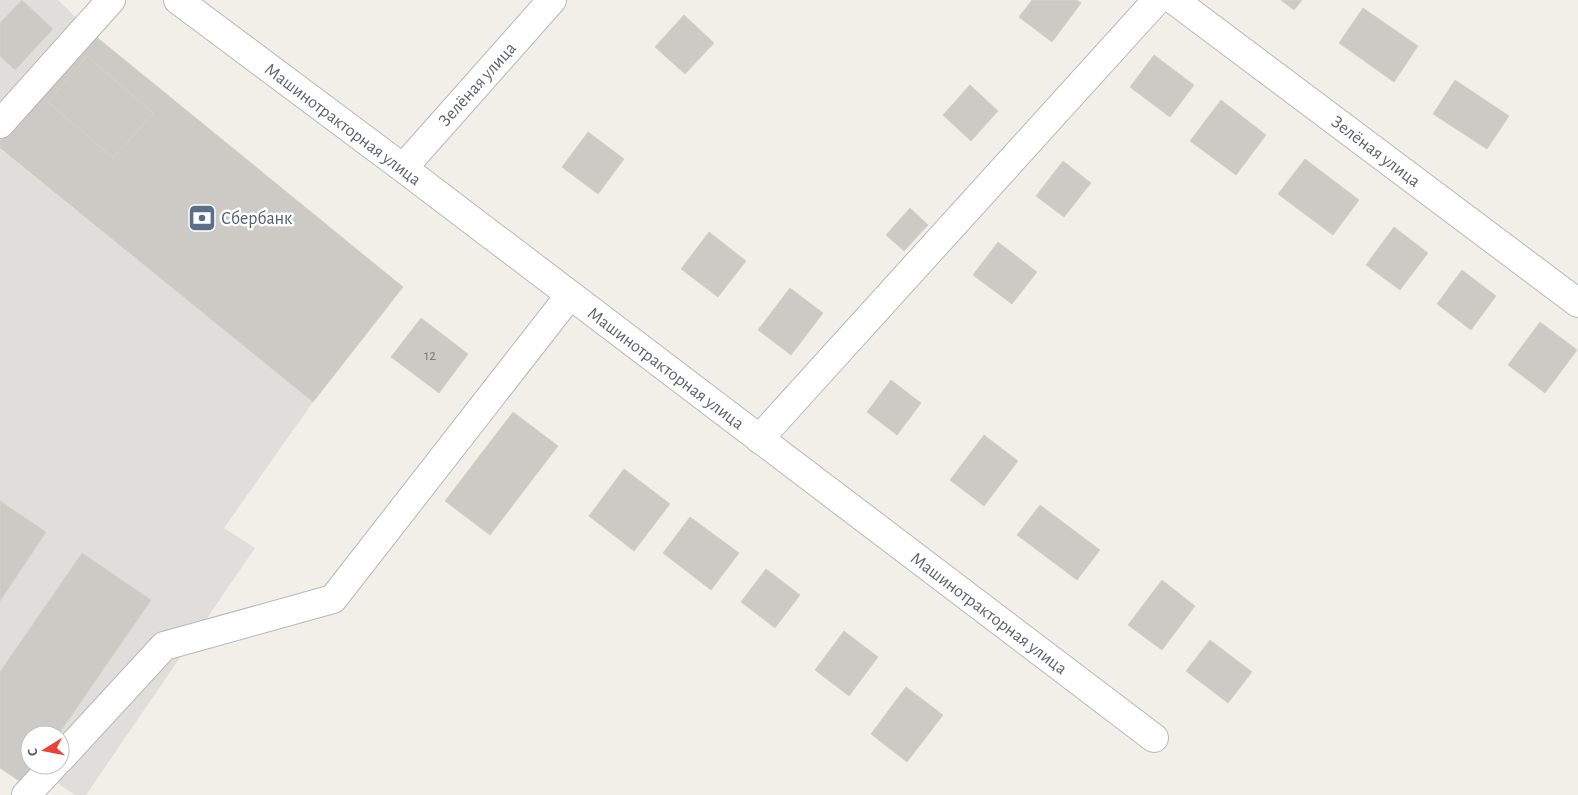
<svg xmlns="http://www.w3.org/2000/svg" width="1578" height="795" font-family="'Alegreya Sans',sans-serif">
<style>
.industrial{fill:#e0deda}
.building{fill:#cccac5;stroke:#d6d1c6}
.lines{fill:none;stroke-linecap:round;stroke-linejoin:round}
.minor-casing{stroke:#b5b8bc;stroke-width:30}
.minor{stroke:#fff;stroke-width:28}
.labels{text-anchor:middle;stroke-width:5;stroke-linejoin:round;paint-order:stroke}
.number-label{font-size:15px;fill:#7a7d7f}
.street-label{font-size:18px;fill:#5f6368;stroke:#fff}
.service-label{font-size:18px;fill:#4e5e75;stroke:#fff;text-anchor:start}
</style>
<rect width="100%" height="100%" fill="#f1efe8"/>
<path class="industrial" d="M 0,0 L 58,0 L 94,35 L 0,141 Z
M 0,149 L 313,402 L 224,528 L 255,548 L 86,795 L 75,795 L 31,765 L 60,765 L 60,735 L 30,735 L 0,743 Z"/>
<path class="building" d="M 22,0 L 53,29 L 15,70 L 0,56 L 0,23 Z
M 1032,0 L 1077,0 L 1081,3 L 1052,42 L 1019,17 Z
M 1281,0 L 1302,0 L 1294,10 Z
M 1363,8 L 1418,46 L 1394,82 L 1339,43 Z
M 684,15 L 714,43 L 685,74 L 655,47 Z
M 94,35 L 403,287 L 313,402 L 0,148 L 0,141 Z
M 1154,55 L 1194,85 L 1170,117 L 1130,87 Z
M 87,56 L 153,113 L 113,158 L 48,102 Z
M 1455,80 L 1509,116 L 1487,149 L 1433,114 Z
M 970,85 L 998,111 L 971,141 L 943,115 Z
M 1221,100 L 1266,135 L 1236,175 L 1190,141 Z
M 588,132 L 624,159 L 598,194 L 562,167 Z
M 1305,159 L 1359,200 L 1333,235 L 1278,194 Z
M 1063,161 L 1091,183 L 1064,217 L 1036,196 Z
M 910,208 L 928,225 L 904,251 L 886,235 Z
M 1394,227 L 1428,253 L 1400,290 L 1366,265 Z
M 709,232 L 746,261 L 718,297 L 681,269 Z
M 998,242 L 1037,272 L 1012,304 L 973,275 Z
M 1462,270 L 1496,296 L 1471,330 L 1437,304 Z
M 790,288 L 823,313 L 791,355 L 758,330 Z
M 421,318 L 468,354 L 439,393 L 391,357 Z
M 1540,322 L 1577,350 L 1545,393 L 1508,365 Z
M 891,380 L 921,403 L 897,435 L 867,412 Z
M 513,412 L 558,446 L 490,535 L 445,501 Z
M 984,435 L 1018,461 L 984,506 L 950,480 Z
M 624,469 L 670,504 L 634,551 L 589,516 Z
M 0,501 L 46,532 L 0,601 Z
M 1040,505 L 1100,550 L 1077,580 L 1017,535 Z
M 690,517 L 739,553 L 711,590 L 663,553 Z
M 82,553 L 151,600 L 58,735 L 30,735 L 30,765 L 37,765 L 24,784 L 0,768 L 0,672 Z
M 766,569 L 800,595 L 775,628 L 741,602 Z
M 1162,580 L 1195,606 L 1162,650 L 1128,625 Z
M 844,631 L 878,657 L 849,696 L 815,670 Z
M 1210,640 L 1252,672 L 1228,703 L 1186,671 Z
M 906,687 L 943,715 L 907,762 L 871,734 Z"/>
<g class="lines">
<g class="minor-casing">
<path id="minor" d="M 178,0 L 403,168 L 1154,738
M 1174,0 L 1578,303
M 0,124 L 111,0
M 403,168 L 552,0
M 759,439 L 1157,0
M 60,759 L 164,646 L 333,599 L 570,295
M 26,795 L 54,765"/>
</g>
<use href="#minor" class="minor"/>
</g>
<defs>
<g id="bank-square" transform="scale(1.4375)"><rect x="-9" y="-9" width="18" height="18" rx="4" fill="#5c6f8a" stroke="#fff"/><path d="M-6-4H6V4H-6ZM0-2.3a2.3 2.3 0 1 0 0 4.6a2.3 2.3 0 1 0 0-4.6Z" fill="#fff"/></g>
</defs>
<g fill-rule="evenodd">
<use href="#bank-square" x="202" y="218"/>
</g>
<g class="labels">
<g class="number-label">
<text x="430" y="360">12</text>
</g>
<g class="street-label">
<text transform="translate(477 84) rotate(-48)" y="6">Зелёная улица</text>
<text transform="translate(343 124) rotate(37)" y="6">Машинотракторная улица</text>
<text transform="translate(1376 151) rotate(37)" y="6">Зелёная улица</text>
<text transform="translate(666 368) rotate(37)" y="6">Машинотракторная улица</text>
<text transform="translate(989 613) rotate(37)" y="6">Машинотракторная улица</text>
</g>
<g class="service-label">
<text x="221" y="224">Сбербанк</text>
</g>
</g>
<g transform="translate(45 750) rotate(260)"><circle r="24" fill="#ffffff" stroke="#bfc1c3"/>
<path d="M0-4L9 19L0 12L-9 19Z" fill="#ea4335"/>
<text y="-8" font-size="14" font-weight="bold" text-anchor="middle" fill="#5f6368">С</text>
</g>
</svg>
